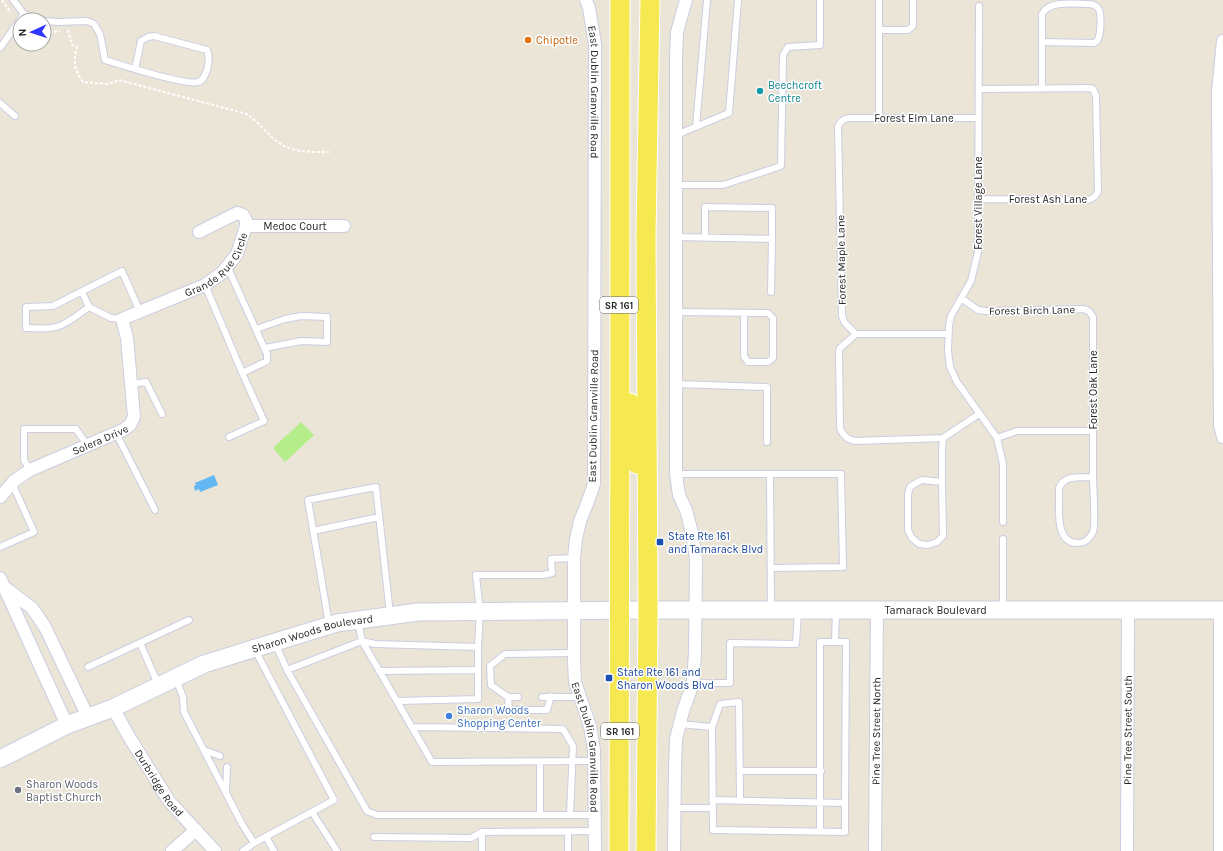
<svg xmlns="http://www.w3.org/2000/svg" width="1223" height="851" font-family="Karla,sans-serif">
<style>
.pitch{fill:#b4ed8a}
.water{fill:#63b7f3}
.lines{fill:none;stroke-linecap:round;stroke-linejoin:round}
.lane-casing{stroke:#cccde1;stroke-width:8}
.street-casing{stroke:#cccde1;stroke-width:14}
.secondary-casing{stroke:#cccde1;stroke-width:19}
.primary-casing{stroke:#fff;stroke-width:21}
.path{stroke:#fff;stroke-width:2;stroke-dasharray:3 2;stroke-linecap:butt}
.lane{stroke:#fff;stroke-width:6}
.street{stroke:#fff;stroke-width:12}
.secondary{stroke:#fff;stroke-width:17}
.primary{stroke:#f6e850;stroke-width:19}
.food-dot{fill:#e8710a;stroke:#fff;stroke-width:1.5}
.culture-dot{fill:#0f9aa8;stroke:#fff;stroke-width:1.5}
.transit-dot{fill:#1a4fb4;stroke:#fff;stroke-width:1.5}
.shop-dot{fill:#3f7fe0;stroke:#fff;stroke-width:1.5}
.worship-dot{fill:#6b7280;stroke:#fff;stroke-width:1.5}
.labels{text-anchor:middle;stroke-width:3;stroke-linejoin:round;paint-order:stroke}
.shield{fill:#fff;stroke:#676767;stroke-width:1}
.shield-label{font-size:10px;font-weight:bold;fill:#262626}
.food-label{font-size:11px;fill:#c56008;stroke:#fff;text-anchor:start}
.culture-label{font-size:11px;fill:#0d838f;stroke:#fff;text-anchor:start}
.street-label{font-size:11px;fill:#262626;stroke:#fff}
.transit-label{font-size:11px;fill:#164399;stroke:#fff;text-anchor:start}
.shop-label{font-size:11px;fill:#366cbe;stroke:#fff;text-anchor:start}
.worship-label{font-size:11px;fill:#5b616d;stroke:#fff;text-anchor:start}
</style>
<rect width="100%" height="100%" fill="#eae5d6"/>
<path class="pitch" d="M 301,422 L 314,435 L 285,462 L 273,448 Z"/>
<path class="water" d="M 214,475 L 218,485 L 200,492 L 199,489 L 195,491 L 194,486 L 196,485 L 195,483 Z"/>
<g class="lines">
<g class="lane-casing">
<path id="lane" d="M 13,0 L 24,14 L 40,20
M 879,0 L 879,118
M 979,6 L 978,252 L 971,281 L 951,316 L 949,326 L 948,351 L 950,367 L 957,382 L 997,438 L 1003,464 L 1003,522
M 44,21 L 59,22 L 87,21 L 94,24 L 100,34 L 105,60 C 121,65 187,86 198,82 C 203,81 205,75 207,70 C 209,63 210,57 207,50 L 154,36 L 148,37 L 141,41 L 135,69
M 879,30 L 908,30 L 913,26 L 913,0
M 1042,42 L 1094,43 L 1097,41 C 1101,36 1102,13 1098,8 C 1095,5 1092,4 1089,4 C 1074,4 1049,0 1042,14 L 1042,89
M 0,48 L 24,14
M 0,103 L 15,116
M 696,127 L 707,0
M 676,135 L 729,113 L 738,0
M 676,185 L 723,185 L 781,166 L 783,55 L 788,47 L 820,45 L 820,0
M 978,199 L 1087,200 C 1093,199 1096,197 1098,191 L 1096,96 L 1093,89 L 1089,88 L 979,89
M 676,237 L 772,239 L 771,292
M 705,238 L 705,207 L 772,208 L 772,239
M 227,266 L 267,354 L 267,361 L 242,373
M 205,285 L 244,377 L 264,421 L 229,437
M 82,292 L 89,307
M 961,298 L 978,310 L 986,311 L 1083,309 C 1088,310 1091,312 1093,317 L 1093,477
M 676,312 L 768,313 L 773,318 L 773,358 L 768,362 L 748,362 L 744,356 L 744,313
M 122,319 L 111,318 L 89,307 C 79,314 70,322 59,326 C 49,330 37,328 26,328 L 26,307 L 53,306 L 122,271 L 140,312
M 256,329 L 285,319 L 301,316 L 327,317 L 327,342 L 301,341 L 265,348
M 856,334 L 844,322 L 842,316 L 838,127 C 840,121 843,119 849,118 L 978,118
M 856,334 L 840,348 L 839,351 L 840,428 C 843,436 847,439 855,441 L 943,438 L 979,414
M 856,334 L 948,334
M 131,384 L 146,382 L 162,414
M 676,384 L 767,387 L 767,442
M 116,433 L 155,510
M 997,438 L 1017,431 L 1093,431
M 30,470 L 24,460 L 24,429 L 76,429 L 88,446
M 676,474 L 841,474 L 843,567 L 771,568
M 770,475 L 771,609
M 1093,477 C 1093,487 1096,526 1093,532 C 1090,538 1085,543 1079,543 C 1053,545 1060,505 1059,488 C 1065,474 1080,478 1093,477 Z
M 922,480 L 942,482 L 943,536 L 937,542 L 928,545 L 919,544 L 912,538 L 908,530 L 908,494 L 910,487 L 916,483 Z
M 942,482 L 942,450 L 943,438
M 313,531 L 379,517
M 1003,539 L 1003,608
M 0,547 L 34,532 L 12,483
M 358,622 L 362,641 L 432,762 L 594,761
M 329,624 L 308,500 L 376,487 L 390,614
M 140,643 L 158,684
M 275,643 L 287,670 L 367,811 L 377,815 L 595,815
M 88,667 L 189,620
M 287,670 L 362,641 L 375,644 L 478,647 L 480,611 L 476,575 L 543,575 L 552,573 L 551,559 L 574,558
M 379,671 L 477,670
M 176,679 L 183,697 L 184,712 L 242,824 L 254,843
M 693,683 L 730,683 L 730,643 L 796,644 L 798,612
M 508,697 L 509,710 L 547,710 L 551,696
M 518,697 L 508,697 L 491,685 L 490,666 L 505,654 L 574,653
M 542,697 L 581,697
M 398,701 L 478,699 L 478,647
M 680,724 L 712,727
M 413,727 L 563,729 L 573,746 L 570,815
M 204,750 L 220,756
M 540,762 L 540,815
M 740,771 L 821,771
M 226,792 L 227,767
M 712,800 L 845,803 L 846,642 L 835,642 L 836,612
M 740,801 L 739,702 L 720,704 L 712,727 L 713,830 L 845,832 L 845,803
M 674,808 L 713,808
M 312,812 L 337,851
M 820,831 L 820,642 L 835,642
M 266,837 L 274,851
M 374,837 L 471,838 L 482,832
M 243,851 L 254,843 L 334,800 L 255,650
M 482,851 L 482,832 L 595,831
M 568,851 L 568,831"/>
</g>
<g class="street-casing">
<g id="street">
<path id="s1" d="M 586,0 L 589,8 L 595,44 L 594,484 L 587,504 L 580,521 L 576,539 L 574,558 L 574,661 L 575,682 L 590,726 L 594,750 L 595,851"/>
<path d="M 1223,41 L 1218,92 L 1220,425 L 1223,437"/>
<path id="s2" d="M 246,226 L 344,226"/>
<path id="s3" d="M 0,497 L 14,481 L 30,470 L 123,430 L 130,425 L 134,417 L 127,338 L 122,319 L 205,285 L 222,273 L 237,254 L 246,226 L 246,220 L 243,215 L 237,213 L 199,232"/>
<path d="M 0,578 L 67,725"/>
<path d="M 7,589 L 32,608 L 45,627 L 88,717"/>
<path id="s4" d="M 113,708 L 128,735 L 169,801 L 215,851"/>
<path d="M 172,851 L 196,830"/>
<path d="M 674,851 L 675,766 L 676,739 L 683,711 L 693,683 L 695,652 L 696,559 L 692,533 L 686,510 L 679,495 L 676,474 L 676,59 L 677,32 L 686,0"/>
<path id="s5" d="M 875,851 L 877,610"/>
<path id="s6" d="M 1127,851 L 1128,610"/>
<path d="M 1220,851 L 1220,610"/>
</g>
</g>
<g class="secondary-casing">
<g id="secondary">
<path id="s7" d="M 0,759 L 67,725 L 113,708 L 204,664 L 337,623 L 418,612 L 648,610 L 1223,610"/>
</g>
</g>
<g class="primary-casing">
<path id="primary" d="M 630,403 L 637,464
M 619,851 C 621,567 619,284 620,0
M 646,851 L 648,610 L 646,235 L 650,0"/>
</g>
<path class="path" d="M 2,0 L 11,13
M 68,30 L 72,45 L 77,47 C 73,62 74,69 83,82 L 109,84 L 119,80 L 247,114 C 258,122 265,131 275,140 C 291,153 310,152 329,152
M 44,31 L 52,32 L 60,31"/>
<use href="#lane" class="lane"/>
<use href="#street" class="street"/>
<use href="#secondary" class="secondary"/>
<use href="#primary" class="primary"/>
</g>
<circle class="food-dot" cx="528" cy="40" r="4"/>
<circle class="culture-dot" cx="760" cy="91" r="4"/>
<g class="transit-dot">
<rect x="656" y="538" width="8" height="8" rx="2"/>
<rect x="605" y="674" width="8" height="8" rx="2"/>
</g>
<circle class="shop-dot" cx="449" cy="716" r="4"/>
<circle class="worship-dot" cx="18" cy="790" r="4"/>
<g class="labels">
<g class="shield">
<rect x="600" y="297" width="38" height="16" rx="3"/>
<rect x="601" y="723" width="38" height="16" rx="3"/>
</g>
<g class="shield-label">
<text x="619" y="309">SR 161</text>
<text x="620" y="735">SR 161</text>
</g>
<g class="food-label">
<text x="536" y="44">Chipotle</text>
</g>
<g class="culture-label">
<text x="768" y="89">Beechcroft<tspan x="768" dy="13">Centre</tspan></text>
</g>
<g class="street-label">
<text dy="4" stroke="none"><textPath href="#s1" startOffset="93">East Dublin Granville Road</textPath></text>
<text x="914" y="122">Forest Elm Lane</text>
<text x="1048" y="203">Forest Ash Lane</text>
<text transform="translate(978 203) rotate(-90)" y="4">Forest Village Lane</text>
<text dy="4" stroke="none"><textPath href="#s2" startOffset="49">Medoc Court</textPath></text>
<text transform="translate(841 260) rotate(-91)" y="4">Forest Maple Lane</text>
<text dy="4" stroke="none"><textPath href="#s3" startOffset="371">Grande Rue Circle</textPath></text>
<text transform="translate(1032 310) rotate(-1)" y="4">Forest Birch Lane</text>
<text transform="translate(1093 390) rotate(-90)" y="4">Forest Oak Lane</text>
<text transform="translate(593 416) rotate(-89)" y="4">East Dublin Granville Road</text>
<text dy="4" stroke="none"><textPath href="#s3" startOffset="117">Solera Drive</textPath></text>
<text dy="4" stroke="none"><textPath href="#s7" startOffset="964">Tamarack Boulevard</textPath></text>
<text dy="4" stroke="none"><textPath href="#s7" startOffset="338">Sharon Woods Boulevard</textPath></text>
<text dy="4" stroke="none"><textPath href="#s6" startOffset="121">Pine Tree Street South</textPath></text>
<text dy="4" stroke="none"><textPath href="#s5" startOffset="120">Pine Tree Street North</textPath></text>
<text dy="4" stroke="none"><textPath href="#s1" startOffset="753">East Dublin Granville Road</textPath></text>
<text dy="4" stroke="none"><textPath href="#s4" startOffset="88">Durbridge Road</textPath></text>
</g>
<g class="transit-label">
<text x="668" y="540">State Rte 161<tspan x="668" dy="13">and Tamarack Blvd</tspan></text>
<text x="617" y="676">State Rte 161 and<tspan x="617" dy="13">Sharon Woods Blvd</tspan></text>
</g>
<g class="shop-label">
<text x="457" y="714">Sharon Woods<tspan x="457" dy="13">Shopping Center</tspan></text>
</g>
<g class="worship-label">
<text x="26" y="788">Sharon Woods<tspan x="26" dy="13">Baptist Church</tspan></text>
</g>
</g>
<g transform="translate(32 32) rotate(267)"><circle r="19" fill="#ffffff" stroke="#a8a8a8"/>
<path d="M0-3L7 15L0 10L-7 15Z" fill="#2f36ff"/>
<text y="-6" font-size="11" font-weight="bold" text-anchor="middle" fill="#262626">N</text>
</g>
</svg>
